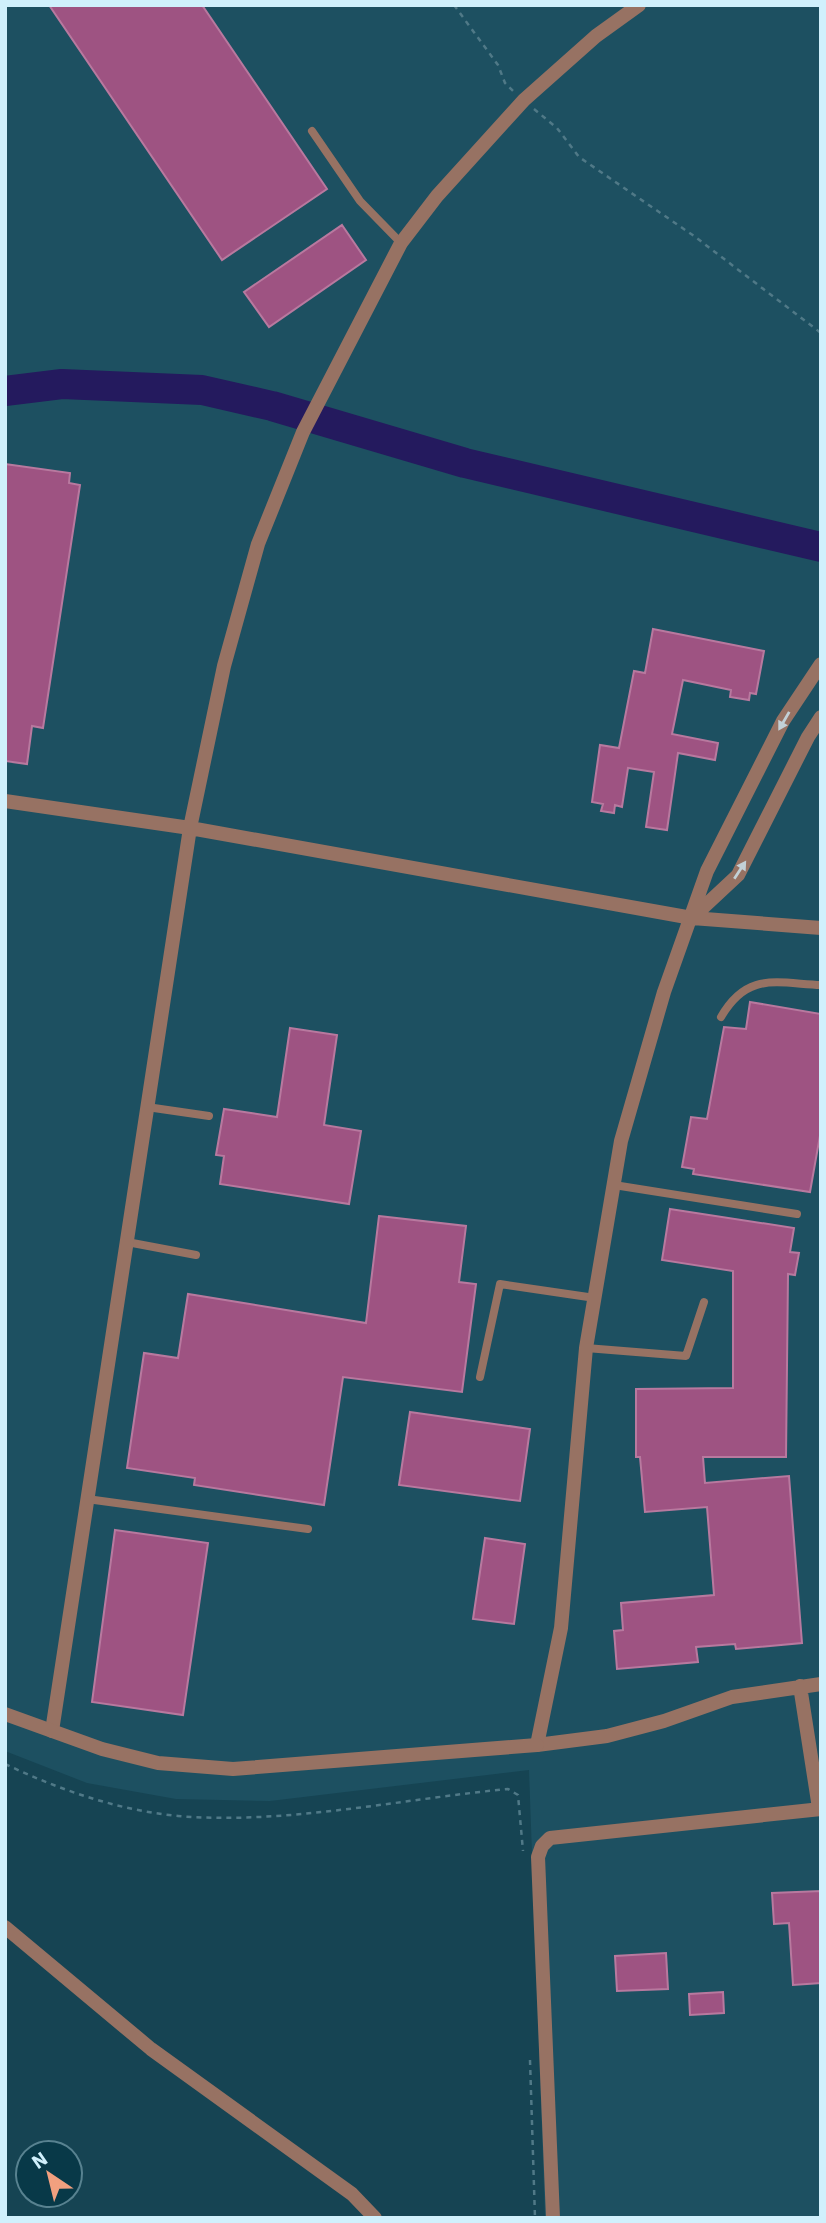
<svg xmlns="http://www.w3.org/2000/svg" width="826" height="2223" font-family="'IBM Plex Sans',sans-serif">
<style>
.built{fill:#1d5061}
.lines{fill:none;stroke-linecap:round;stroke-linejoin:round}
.river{stroke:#241a5e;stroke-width:30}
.building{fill:#9e5382;stroke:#b8799f;stroke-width:2}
.path{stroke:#507987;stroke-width:2.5;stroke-dasharray:5 5;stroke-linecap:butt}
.service{stroke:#977263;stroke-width:8}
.minor{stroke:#977263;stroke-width:14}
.tertiary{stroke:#977263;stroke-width:14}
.oneway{fill:#c2d0d6}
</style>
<rect width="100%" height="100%" fill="#164453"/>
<path class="built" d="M 5,5 L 821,5 L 821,2218 L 545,2218 L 529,1770 L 270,1801 L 176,1799 L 87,1783 L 5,1751 Z"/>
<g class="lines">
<path class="river" d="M 5,391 L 62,384 L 202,390 L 272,406 L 465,463 L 821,547"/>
</g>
<path class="building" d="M 49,5 L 202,5 L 327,189 L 222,260 Z
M 342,225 L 366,260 L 269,327 L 244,292 Z
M 5,464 L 70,473 L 69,483 L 80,485 L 43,728 L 32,726 L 27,764 L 5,761 Z
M 653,629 L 764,651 L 756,694 L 750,693 L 749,700 L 730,697 L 731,690 L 683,680 L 672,734 L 718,743 L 715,760 L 678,753 L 667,830 L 646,827 L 654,772 L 628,768 L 622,807 L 615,805 L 614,813 L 601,811 L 603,804 L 592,802 L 600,745 L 619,748 L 634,671 L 645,673 Z
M 750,1002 L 821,1014 L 821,1130 L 810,1192 L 693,1174 L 694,1169 L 682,1167 L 691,1117 L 707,1119 L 724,1027 L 746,1029 Z
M 290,1028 L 337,1035 L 324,1125 L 361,1131 L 349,1204 L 220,1184 L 224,1156 L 216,1155 L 224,1109 L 277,1117 Z
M 670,1209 L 794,1228 L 790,1252 L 799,1253 L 795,1275 L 788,1274 L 786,1457 L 703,1457 L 705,1483 L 789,1476 L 802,1643 L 736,1649 L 735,1644 L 696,1647 L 698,1662 L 617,1669 L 614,1631 L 623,1630 L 621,1603 L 714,1595 L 707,1507 L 645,1512 L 640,1457 L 636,1457 L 636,1389 L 733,1388 L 733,1271 L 662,1260 Z
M 379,1216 L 466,1226 L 459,1282 L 476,1284 L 462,1392 L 343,1377 L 324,1505 L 194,1485 L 195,1478 L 127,1468 L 144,1353 L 178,1358 L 188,1294 L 366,1323 Z
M 410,1412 L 530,1429 L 520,1501 L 399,1485 Z
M 115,1530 L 208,1543 L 183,1715 L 92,1702 Z
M 485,1538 L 525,1544 L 514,1624 L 473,1619 Z
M 821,1891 L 821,1983 L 793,1985 L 789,1923 L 774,1924 L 772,1893 Z
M 666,1953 L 668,1989 L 617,1991 L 615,1956 Z
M 723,1992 L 724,2013 L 690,2015 L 689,1994 Z"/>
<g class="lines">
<path class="path" d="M 454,5 L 498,65 L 505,83 L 513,91
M 534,109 L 557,128 L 579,157 L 694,236 L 821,333
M 5,1764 C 60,1790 117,1810 178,1816 C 284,1825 402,1799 508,1789 L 518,1795 L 523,1851
M 530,2060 L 535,2218"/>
<path class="service" d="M 312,131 L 360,201 L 401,243
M 721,1017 C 747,972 775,983 821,985
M 147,1107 L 209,1116
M 614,1185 L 797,1214
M 127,1242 L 196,1255
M 586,1348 L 686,1356 L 704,1302
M 480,1377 L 500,1284 L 595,1298
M 87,1499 L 308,1529"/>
<path class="minor" d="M 821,664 L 783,721 L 707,871 L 664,992 L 621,1141 L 586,1348 L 561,1628 L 537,1745 L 607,1736 L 664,1721 L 732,1697 L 821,1684
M 5,801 L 190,828 L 692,918 L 821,928
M 693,917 L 738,875 L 808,737 L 821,717
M 800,1686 L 819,1808
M 52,1731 L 190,828 L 224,666 L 258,544 L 303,432 L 401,243 L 437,196 L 524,100 L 596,36 L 639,5
M 553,2218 L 538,1857 L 542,1846 L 550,1838 L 821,1809"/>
<path class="tertiary" d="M 5,1714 L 102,1749 L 158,1763 L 233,1769 L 537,1745
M 5,1927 L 151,2049 L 352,2194 L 375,2218"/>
</g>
<defs><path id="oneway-solid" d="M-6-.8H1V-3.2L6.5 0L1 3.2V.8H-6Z" transform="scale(1.75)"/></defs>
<g class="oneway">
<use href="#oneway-solid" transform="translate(784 721) rotate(120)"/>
<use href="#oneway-solid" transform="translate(740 870) rotate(-57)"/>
</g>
<rect width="826" height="2223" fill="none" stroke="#d0f0fc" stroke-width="14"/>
<g transform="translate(49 2174) rotate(325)"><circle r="33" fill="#083948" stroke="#588290" stroke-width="2"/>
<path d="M0-5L12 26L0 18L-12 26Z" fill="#f2a07f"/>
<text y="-10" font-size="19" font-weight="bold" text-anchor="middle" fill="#d0f0fc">N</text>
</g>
</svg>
